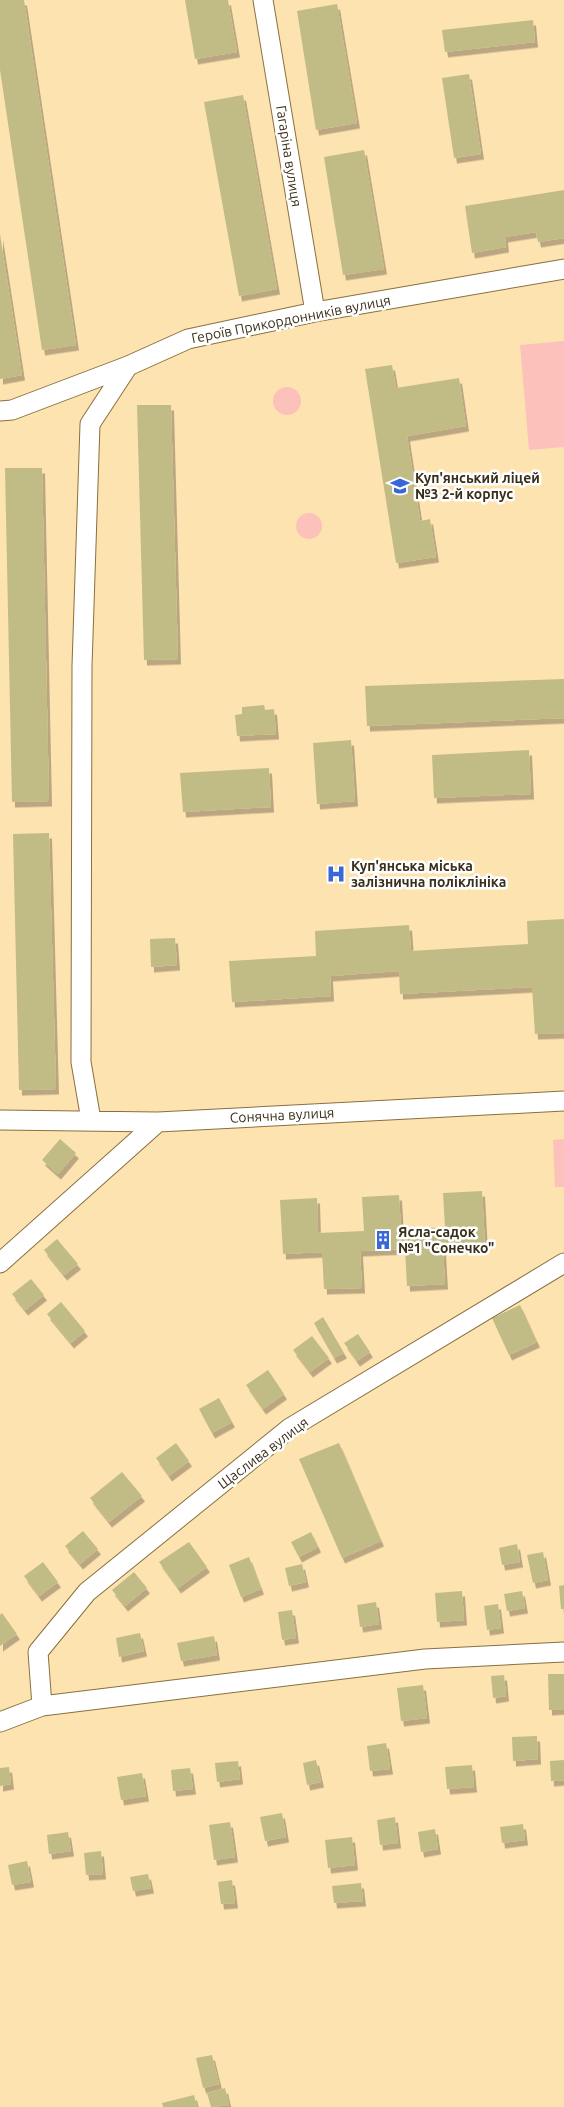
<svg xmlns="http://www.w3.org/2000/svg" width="564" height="2107" font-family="Ubuntu,sans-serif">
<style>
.green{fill:#fdc1bc}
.building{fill:#c1bc86;filter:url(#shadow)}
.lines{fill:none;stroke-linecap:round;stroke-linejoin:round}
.minor-casing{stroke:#88703f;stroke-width:21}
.minor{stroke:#fff;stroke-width:19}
.labels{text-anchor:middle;stroke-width:5;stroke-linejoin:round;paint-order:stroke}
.street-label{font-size:14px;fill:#3a2f1b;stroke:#fff}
.poi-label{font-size:14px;font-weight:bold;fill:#3a2f1b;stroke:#fff;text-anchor:start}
</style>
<defs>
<filter id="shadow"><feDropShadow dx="3" dy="5.5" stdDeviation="0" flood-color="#0004"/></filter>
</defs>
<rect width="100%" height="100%" fill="#fde3af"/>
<path class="green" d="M 564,341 L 564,447 L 529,450 L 520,345 Z
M273 401a14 14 0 1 1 28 0a14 14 0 1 1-28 0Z
M296 526a13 13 0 1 1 26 0a13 13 0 1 1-26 0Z
M 564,1139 L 564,1187 L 555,1187 L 553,1140 Z"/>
<path class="building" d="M 0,0 L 24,0 L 76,345 L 42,350 L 0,70 Z
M 185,0 L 228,0 L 237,52 L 195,59 Z
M 337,4 L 357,123 L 316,130 L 297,11 Z
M 533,20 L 535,42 L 445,52 L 442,30 Z
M 469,74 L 481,154 L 454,158 L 442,78 Z
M 243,95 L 277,289 L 239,296 L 204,102 Z
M 364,150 L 384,269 L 343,275 L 324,157 Z
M 564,190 L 564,238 L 538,242 L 536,232 L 505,237 L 506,247 L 472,253 L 465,206 Z
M 0,234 L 22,375 L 0,379 Z
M 392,365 L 396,388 L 459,378 L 466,426 L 407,436 L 420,521 L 430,519 L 436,557 L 396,563 L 365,369 Z
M 137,405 L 171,405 L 178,659 L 144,660 Z
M 5,468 L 42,468 L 49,801 L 12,802 Z
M 564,679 L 564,718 L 367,726 L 365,686 Z
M 264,705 L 265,710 L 274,709 L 276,734 L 237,736 L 235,715 L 242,714 L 242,707 Z
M 351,740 L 355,801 L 317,804 L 313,743 Z
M 529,750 L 531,794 L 434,798 L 432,755 Z
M 269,768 L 271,807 L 183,812 L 180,773 Z
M 49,833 L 56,1089 L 19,1090 L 13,834 Z
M 564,919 L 564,1033 L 535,1034 L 532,987 L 400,994 L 399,971 L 330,976 L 331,996 L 232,1002 L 229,961 L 316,956 L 315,931 L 409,925 L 411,951 L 528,944 L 527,921 Z
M 175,938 L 177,965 L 151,967 L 150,939 Z
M 60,1139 L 76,1153 L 58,1174 L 42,1160 Z
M 482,1191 L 485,1246 L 443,1249 L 445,1284 L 407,1286 L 405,1249 L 360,1251 L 362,1288 L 324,1289 L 322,1252 L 283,1254 L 280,1200 L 317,1198 L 318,1233 L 364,1231 L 362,1197 L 399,1195 L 401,1230 L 445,1227 L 443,1193 Z
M 57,1239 L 78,1264 L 64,1275 L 44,1250 Z
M 31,1279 L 44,1295 L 25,1310 L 12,1294 Z
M 61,1302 L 85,1331 L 71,1343 L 47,1314 Z
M 520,1305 L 537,1342 L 509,1355 L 492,1318 Z
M 323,1317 L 344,1353 L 334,1358 L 314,1323 Z
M 358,1334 L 370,1352 L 357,1361 L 344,1343 Z
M 312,1336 L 329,1358 L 310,1372 L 293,1350 Z
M 268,1370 L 284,1394 L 263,1409 L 246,1385 Z
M 219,1398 L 232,1422 L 212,1433 L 199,1409 Z
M 176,1443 L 189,1461 L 169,1476 L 156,1458 Z
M 339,1443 L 381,1541 L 342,1558 L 299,1459 Z
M 122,1472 L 142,1496 L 109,1522 L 90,1498 Z
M 83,1531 L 98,1549 L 80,1564 L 65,1546 Z
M 311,1532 L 318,1547 L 299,1557 L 291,1542 Z
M 189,1542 L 207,1567 L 178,1588 L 159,1562 Z
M 517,1544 L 520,1562 L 502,1565 L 499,1548 Z
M 543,1552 L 548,1580 L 533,1583 L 527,1555 Z
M 249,1557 L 261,1589 L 241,1597 L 229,1565 Z
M 43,1562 L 58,1582 L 39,1596 L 24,1576 Z
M 302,1564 L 306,1582 L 289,1586 L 285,1568 Z
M 134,1572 L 147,1588 L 125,1606 L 112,1590 Z
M 564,1585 L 564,1609 L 561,1609 L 559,1586 Z
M 462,1591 L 464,1620 L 437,1622 L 435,1593 Z
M 522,1591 L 525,1608 L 507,1611 L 504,1594 Z
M 376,1602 L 379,1624 L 360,1627 L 357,1605 Z
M 498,1604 L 501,1628 L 487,1630 L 484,1606 Z
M 292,1610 L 296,1638 L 282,1640 L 278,1612 Z
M 2,1613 L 17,1634 L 0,1646 L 0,1615 Z
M 140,1633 L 144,1651 L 119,1657 L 116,1638 Z
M 214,1636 L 217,1655 L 181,1661 L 177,1643 Z
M 548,1674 L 564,1674 L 564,1709 L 549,1710 Z
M 504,1675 L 506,1696 L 493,1698 L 491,1676 Z
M 423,1685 L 427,1718 L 401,1721 L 397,1688 Z
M 537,1736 L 538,1759 L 513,1761 L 512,1737 Z
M 386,1743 L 390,1769 L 370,1771 L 367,1746 Z
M 316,1760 L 321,1782 L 307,1785 L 303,1763 Z
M 564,1760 L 564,1780 L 551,1781 L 550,1761 Z
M 238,1761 L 240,1779 L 217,1782 L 215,1763 Z
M 472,1765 L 474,1787 L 447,1789 L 445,1767 Z
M 9,1767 L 11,1784 L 0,1786 L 0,1768 Z
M 190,1768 L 193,1789 L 173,1791 L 171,1770 Z
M 142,1773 L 146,1796 L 121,1800 L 117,1777 Z
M 282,1813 L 286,1837 L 265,1841 L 260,1817 Z
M 395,1817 L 398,1843 L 380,1845 L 377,1820 Z
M 230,1822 L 235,1857 L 214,1860 L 209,1825 Z
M 523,1824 L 525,1840 L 502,1843 L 500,1827 Z
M 435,1829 L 438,1849 L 421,1852 L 418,1832 Z
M 68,1832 L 71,1851 L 49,1854 L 47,1835 Z
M 352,1837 L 355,1865 L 328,1868 L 325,1840 Z
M 101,1851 L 103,1874 L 86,1875 L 84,1853 Z
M 27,1861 L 31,1882 L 12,1885 L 8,1865 Z
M 148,1874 L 151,1888 L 133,1891 L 130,1877 Z
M 232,1880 L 235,1903 L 221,1904 L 218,1882 Z
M 361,1883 L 363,1901 L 334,1903 L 332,1886 Z
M 212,2055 L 219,2084 L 203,2088 L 196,2058 Z
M 225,2088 L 229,2105 L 211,2107 L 207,2093 Z
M 194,2095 L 197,2107 L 163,2107 L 162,2103 Z"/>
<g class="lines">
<g class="minor-casing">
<path id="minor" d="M 263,0 L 315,312
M 0,411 L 12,410 L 128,366 L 188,339 L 315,312 L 564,269
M 0,1120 L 158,1122 L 564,1101
M 91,1120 L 81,1062 L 82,666 L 90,424 L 128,366
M 0,1263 L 158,1122
M 42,1706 L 38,1652 L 87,1592 L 290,1428 L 564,1263
M 0,1722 L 42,1706 L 425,1659 L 564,1652"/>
</g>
<use href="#minor" class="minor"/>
</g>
<defs>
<g id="school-bare" transform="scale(1.5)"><path d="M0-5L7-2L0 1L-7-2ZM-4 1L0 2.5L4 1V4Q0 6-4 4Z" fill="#3867d7" stroke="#fff" stroke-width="2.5" paint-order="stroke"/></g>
<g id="hospital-bare" transform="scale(1.5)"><path d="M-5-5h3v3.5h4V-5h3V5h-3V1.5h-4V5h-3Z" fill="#3867d7" stroke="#fff" stroke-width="2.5" paint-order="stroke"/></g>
<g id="building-bare" transform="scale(1.5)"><path d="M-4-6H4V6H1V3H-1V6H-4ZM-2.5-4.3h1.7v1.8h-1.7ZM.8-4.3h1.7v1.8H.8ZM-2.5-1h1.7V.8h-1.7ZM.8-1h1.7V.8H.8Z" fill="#3867d7" stroke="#fff" stroke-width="2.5" paint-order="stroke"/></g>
</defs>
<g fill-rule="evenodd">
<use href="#school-bare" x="400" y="486"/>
<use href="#hospital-bare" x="336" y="874"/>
<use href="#building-bare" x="383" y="1240"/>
</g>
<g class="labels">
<g class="street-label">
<text transform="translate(289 156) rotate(81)" y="5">Гагаріна вулиця</text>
<text transform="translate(291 319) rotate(-11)" y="5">Героїв Прикордонників вулиця</text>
<text transform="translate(282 1115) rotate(-3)" y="5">Сонячна вулиця</text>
<text transform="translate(263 1453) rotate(-37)" y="5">Щаслива вулиця</text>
</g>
<g class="poi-label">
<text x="415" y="483">Куп'янський ліцей<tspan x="415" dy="16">№3 2-й корпус</tspan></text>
<text x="351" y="871">Куп'янська міська<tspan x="351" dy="16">залізнична поліклініка</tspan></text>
<text x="398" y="1237">Ясла-садок<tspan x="398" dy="16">№1 "Сонечко"</tspan></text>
</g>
</g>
</svg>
